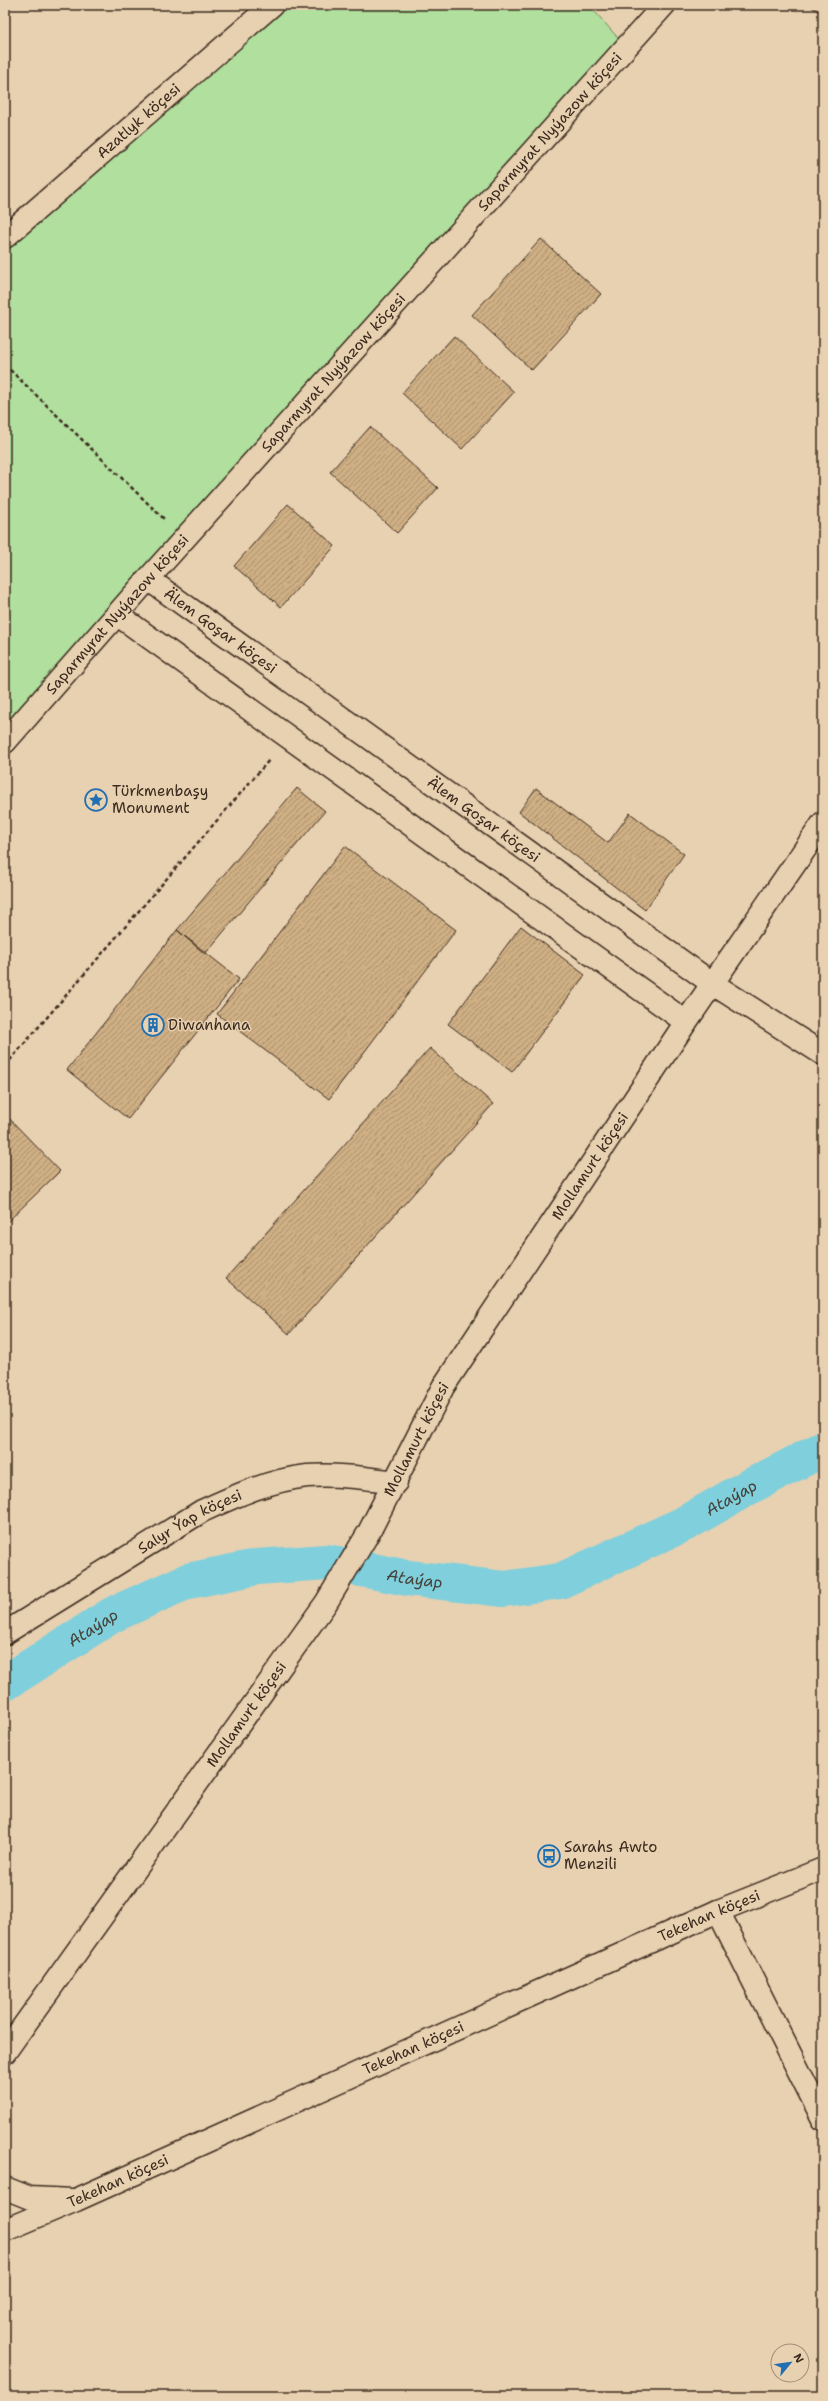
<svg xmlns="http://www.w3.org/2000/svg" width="828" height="2401" font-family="'Shantell Sans',sans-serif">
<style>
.green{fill:#b0df9e;stroke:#76845e}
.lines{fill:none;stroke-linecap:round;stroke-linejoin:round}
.canal{stroke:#7fcfdc;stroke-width:36}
.building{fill:url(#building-hatch);stroke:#3b2a1e}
.minor-casing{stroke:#3b2a1e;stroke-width:25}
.tertiary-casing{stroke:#3b2a1e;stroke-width:25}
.path{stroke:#3b2a1e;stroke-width:2.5;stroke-dasharray:4 3;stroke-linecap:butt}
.minor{stroke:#e8d1b1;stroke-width:22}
.tertiary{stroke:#e8d1b1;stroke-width:22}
.labels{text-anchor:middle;stroke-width:3;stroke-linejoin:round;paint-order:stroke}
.street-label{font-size:15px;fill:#3b2a1e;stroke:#e8d1b1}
.poi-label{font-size:15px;fill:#3b2a1e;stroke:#e8d1b1;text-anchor:start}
.water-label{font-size:16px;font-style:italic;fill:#45433a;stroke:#e8d1b1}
</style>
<defs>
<pattern id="building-hatch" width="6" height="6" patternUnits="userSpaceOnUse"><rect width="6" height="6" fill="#cfaf84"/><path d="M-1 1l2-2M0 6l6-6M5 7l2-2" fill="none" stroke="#a98f6b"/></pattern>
</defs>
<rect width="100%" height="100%" fill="#e8d1b1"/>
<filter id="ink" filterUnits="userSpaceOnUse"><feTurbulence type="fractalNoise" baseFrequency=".025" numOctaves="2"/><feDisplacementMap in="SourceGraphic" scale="8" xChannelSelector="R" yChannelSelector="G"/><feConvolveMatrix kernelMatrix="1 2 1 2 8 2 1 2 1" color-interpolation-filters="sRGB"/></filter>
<g filter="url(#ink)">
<path class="green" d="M 272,5 L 589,5 L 626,47 L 5,742 L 5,237 Z"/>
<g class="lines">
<path class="canal" id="s1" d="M 5,1683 L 112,1615 L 188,1581 L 257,1567 L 326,1562 L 408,1578 L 504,1589 L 560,1581 L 684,1524 L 747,1488 L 823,1449"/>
</g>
<path class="building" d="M 809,5 L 823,5 L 823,15 Z
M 541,239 L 601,294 L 532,370 L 472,315 Z
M 454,336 L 514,392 L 462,449 L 402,393 Z
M 370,427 L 438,488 L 397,533 L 330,472 Z
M 288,504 L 335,546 L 281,607 L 234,566 Z
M 297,788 L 325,811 L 205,954 L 177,930 Z
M 536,788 L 608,843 L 630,813 L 684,854 L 645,910 L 519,812 Z
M 345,846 L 456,930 L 329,1099 L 217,1014 Z
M 521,926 L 585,975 L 512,1072 L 448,1024 Z
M 177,930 L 239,979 L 128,1119 L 67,1070 Z
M 430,1048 L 493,1104 L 289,1334 L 226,1278 Z
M 5,1114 L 60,1171 L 5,1224 Z"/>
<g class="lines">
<g class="minor-casing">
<g id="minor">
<path id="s2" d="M 5,237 L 272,5"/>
<path id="s3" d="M 148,579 L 713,984 L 823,1054"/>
<path d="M 118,615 L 686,1022"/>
<path id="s4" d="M 5,1633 L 202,1511 C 235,1496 270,1480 307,1476 C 336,1474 366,1478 396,1482"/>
<path d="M 718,1911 L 823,2119"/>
<path id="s5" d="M 5,2052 L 326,1603 L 369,1532 L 443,1387 L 686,1022 L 823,823"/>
<path d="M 5,2188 L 30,2198 L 72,2200"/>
<path id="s6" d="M 5,2230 L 76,2200 L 718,1911 L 823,1869"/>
</g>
</g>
<g class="tertiary-casing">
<g id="tertiary">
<path id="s7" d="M 5,742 L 148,579 L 664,5"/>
</g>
</g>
<path class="path" d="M 5,365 L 164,519
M 5,1066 L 270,759"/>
<use href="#minor" class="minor"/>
<use href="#tertiary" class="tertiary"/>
</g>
</g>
<defs>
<g id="sight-ring" transform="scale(1.15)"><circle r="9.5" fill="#e8d1b1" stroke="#1f6fb2" stroke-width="1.5"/><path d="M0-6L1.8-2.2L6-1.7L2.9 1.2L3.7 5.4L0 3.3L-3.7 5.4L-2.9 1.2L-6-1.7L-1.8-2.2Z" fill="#1f6fb2"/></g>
<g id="building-ring" transform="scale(1.15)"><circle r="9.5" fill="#e8d1b1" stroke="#1f6fb2" stroke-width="1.5"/><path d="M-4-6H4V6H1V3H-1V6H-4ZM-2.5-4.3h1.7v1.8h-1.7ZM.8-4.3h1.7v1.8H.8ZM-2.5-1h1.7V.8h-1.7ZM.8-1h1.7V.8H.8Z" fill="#1f6fb2"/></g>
<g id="bus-ring" transform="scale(1.15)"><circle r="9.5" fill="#e8d1b1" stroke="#1f6fb2" stroke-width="1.5"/><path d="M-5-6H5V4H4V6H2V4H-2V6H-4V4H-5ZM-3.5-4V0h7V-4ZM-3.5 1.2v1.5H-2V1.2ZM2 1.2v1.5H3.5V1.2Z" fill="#1f6fb2"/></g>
</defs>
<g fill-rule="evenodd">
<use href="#sight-ring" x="96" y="800"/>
<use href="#building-ring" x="153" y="1025"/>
<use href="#bus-ring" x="549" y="1856"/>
</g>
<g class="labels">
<g class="street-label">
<text dy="5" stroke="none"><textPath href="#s2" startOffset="177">Azatlyk köçesi</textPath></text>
<text dy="5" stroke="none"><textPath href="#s7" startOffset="818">Saparmyrat Nyýazow köçesi</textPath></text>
<text dy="5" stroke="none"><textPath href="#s7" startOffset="494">Saparmyrat Nyýazow köçesi</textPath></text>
<text dy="5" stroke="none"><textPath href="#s7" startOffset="170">Saparmyrat Nyýazow köçesi</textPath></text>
<text dy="5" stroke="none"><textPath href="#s3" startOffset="89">Älem Goşar köçesi</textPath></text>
<text dy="5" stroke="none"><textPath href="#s3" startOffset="413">Älem Goşar köçesi</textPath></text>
<text dy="5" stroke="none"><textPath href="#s5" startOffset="1063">Mollamurt köçesi</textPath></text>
<text dy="5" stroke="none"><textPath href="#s5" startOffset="739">Mollamurt köçesi</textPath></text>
<text dy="5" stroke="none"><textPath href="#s4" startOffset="216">Salyr Ýap köçesi</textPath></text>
<text dy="5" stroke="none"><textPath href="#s5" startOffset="415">Mollamurt köçesi</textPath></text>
<text dy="5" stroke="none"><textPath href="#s6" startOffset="771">Tekehan köçesi</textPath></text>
<text dy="5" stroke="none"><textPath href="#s6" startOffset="447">Tekehan köçesi</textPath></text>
<text dy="5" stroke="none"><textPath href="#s6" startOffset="123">Tekehan köçesi</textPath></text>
</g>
<g class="poi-label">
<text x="112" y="796">Türkmenbaşy<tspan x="112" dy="17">Monument</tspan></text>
<text x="168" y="1030">Diwanhana</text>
<text x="564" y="1852">Sarahs Awto<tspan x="564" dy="17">Menzili</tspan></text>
</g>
<g class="water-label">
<text dy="6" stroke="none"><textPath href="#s1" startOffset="777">Ataýap</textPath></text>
<text dy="6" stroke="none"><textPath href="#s1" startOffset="440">Ataýap</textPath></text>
<text dy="6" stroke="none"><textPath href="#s1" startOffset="104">Ataýap</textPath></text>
</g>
</g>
<rect width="828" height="2401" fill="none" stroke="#e8d1b1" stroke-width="20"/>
<rect x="10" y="10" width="808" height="2381" fill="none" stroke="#3b2a1e" stroke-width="1.5" filter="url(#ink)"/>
<g transform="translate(790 2363) rotate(61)"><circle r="19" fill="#e8d1b1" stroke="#a38e76"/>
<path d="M0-3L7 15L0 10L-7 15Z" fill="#1f6fb2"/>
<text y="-6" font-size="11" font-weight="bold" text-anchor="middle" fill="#3b2a1e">N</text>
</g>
</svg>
